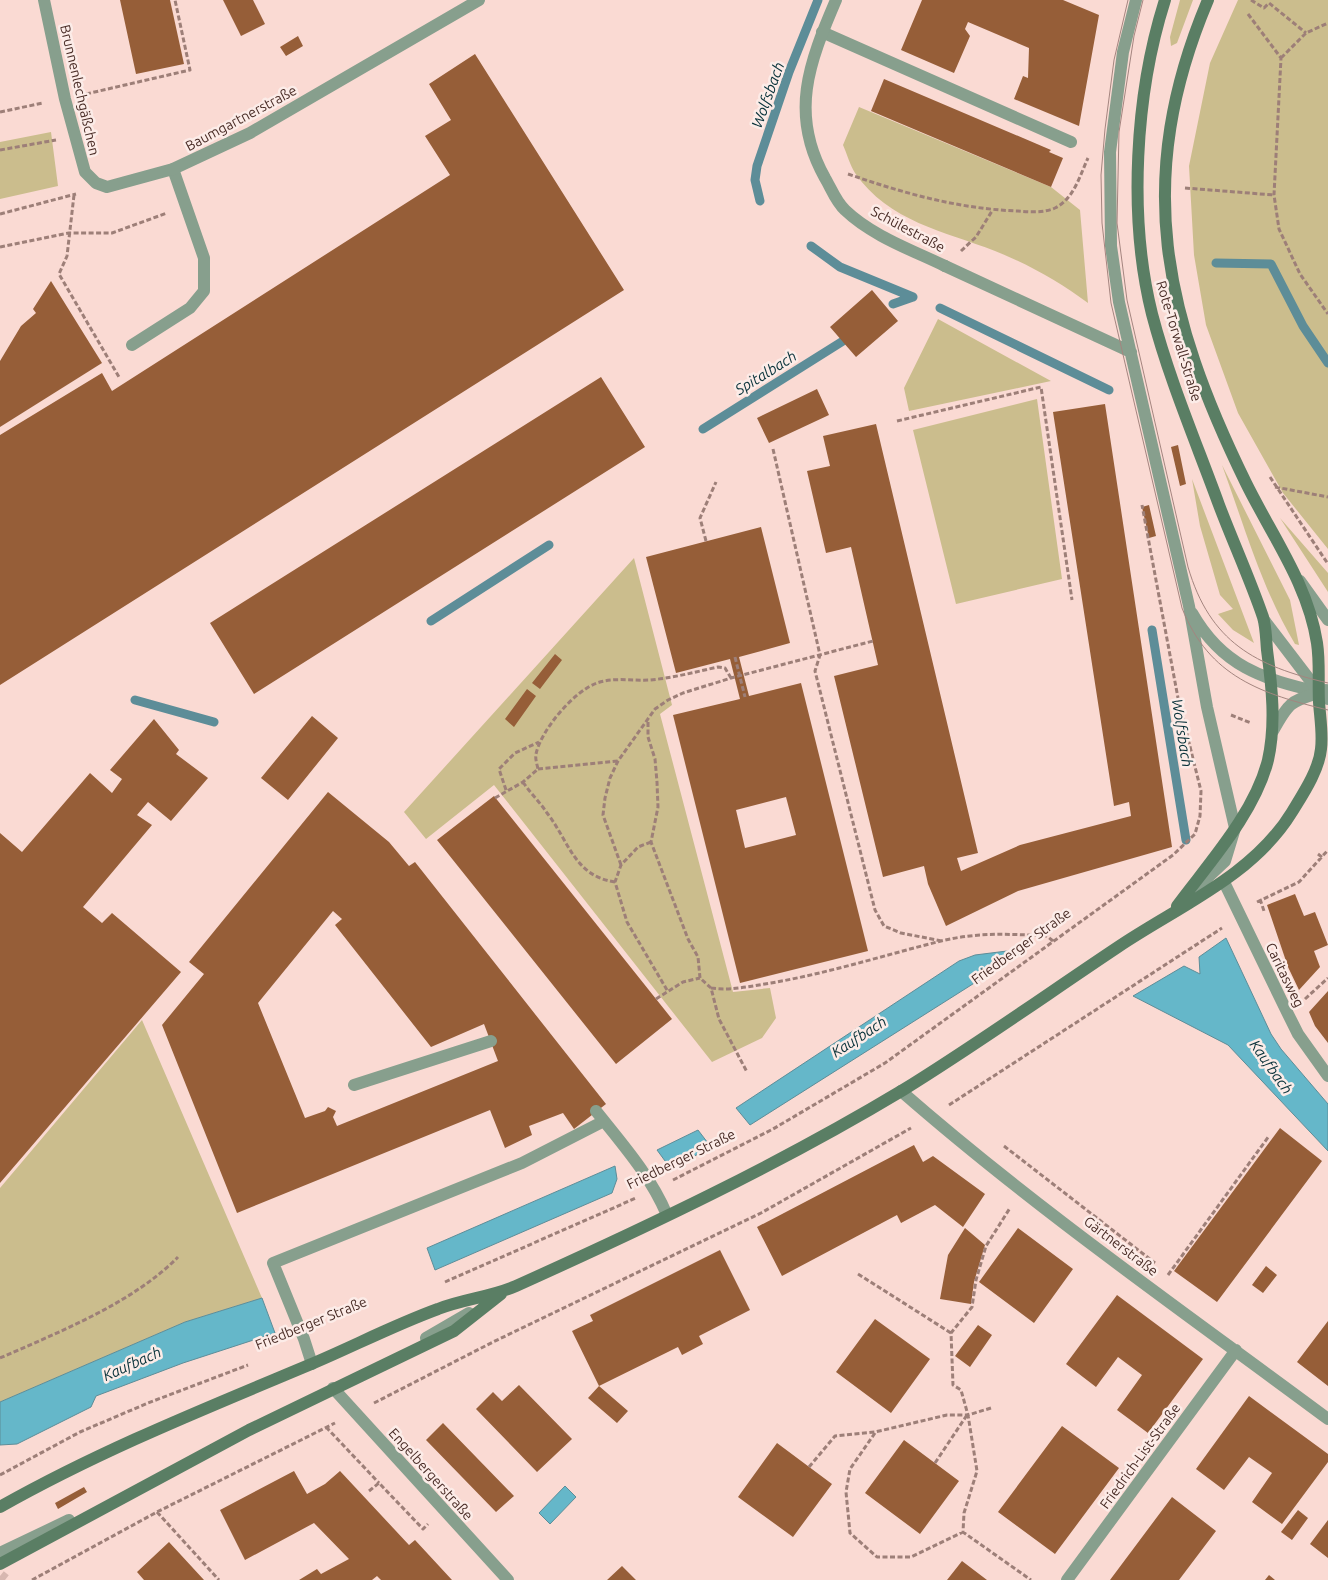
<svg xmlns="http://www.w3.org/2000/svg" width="1328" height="1580" font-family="Ubuntu,sans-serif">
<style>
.green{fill:#cbbd8d}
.water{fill:#65b7c9;stroke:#5d8d98}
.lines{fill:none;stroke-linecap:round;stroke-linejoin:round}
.stream{stroke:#5d8d98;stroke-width:9}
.building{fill:#965e38;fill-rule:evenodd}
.secondary-tunnel{stroke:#d7b7b0;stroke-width:12;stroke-dasharray:12 6;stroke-linecap:butt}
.path{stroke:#9d7f78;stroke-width:3;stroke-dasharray:5 2.5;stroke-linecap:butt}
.service{stroke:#879f8d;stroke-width:12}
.minor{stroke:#879f8d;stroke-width:12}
.tertiary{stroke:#879f8d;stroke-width:12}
.secondary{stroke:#5a7e64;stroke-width:12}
.tram{stroke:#a4857f;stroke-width:1}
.path-bridge{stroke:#9d7f78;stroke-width:3;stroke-dasharray:5 2.5;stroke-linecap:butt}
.labels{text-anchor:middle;stroke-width:5;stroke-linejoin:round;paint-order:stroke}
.street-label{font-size:14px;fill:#492c26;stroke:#fcece8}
.water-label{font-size:15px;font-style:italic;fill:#073139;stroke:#fcece8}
</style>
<rect width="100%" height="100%" fill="#fadad3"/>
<path class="green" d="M 1180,0 L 1193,0 L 1177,43 L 1171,46 L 1170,37 Z
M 1238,0 L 1328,0 L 1328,549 L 1283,493 L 1238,413 L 1206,325 L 1194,255 L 1189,166 L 1210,63 Z
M 859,107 L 1051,187 L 1080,210 L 1088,303 C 1060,282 1028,264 995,251 C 944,231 889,222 855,173 C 850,165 847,154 843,145 Z
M 51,132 L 58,186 L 0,199 L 0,142 Z
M 938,319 L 1051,381 L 909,411 L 904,388 Z
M 1037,399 L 1062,579 L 956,604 L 913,430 Z
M 1222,465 L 1290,600 L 1299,645 L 1295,644 C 1262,589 1244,525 1222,465 Z
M 1192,479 L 1254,643 L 1233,630 L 1218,614 L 1233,609 L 1220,595 L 1200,526 Z
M 1280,518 L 1328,573 L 1328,592 Z
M 634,558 L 672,705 L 660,714 L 733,992 L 770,988 L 776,1018 L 762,1038 L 712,1062 L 494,785 L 426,839 L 404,812 Z
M 142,1020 L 262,1298 L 185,1322 L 0,1402 L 0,1188 Z"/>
<path class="water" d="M 1226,938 L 1271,1034 L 1281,1049 L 1328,1104 L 1328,1151 L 1228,1045 L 1133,996 L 1184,966 L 1200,974 L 1199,957 Z
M 1007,951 L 1025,951 L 750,1125 L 736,1108 L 959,961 L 975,955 Z
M 698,1130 L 711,1147 L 678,1165 L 673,1162 L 668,1165 L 657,1150 Z
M 615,1166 L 617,1179 L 612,1193 L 435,1270 L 427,1248 Z
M 262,1298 L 275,1333 L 183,1363 L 96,1396 L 91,1407 L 17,1444 L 0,1445 L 0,1402 L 185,1322 Z
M 565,1486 L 576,1497 L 550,1524 L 539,1513 Z"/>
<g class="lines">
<path class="stream" d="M 760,201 L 755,180 L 757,166 L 789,72 L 818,0
M 811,246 L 840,267 L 913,297
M 1216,263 L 1271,264 L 1303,326 L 1328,363
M 893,304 L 913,297
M 940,308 L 1109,390
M 703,429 L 843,341
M 431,621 L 549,545
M 1152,630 L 1186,840
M 135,700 L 214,722"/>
</g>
<path class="building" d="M 120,0 L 170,0 L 184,64 L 136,74 Z
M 223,0 L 253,0 L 265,24 L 241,36 Z
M 922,0 L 1063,0 L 1099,15 L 1079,126 L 1014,99 L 1023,76 L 1028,78 L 1029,48 L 968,22 L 965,29 L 970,36 L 954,73 L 901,50 Z
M 298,36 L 303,46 L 286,56 L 280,47 Z
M 475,54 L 624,290 L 0,685 L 0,435 L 102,373 L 112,391 L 450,175 L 425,136 L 451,120 L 429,84 Z
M 884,79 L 1051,150 L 1049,152 L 1063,158 L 1051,187 L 871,111 Z
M 51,281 L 102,363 L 0,427 L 0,361 L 21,326 L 36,313 L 33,309 Z
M 872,290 L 898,321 L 856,357 L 830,327 Z
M 601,377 L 645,447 L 254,694 L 210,623 Z
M 817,389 L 829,415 L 769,443 L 757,418 Z
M 1105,404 L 1172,847 L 1018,891 L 946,926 L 928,884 L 924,866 L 883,877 L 834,676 L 878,665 L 851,547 L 826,553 L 807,471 L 830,466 L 823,436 L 876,424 L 978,853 L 957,858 L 961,871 L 1020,845 L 1131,816 L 1129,802 L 1114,806 L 1053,412 Z
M 1178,445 L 1186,484 L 1180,486 L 1171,447 Z
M 1149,505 L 1156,536 L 1149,538 L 1142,507 Z
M 761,527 L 790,643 L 739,657 L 749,696 L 801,683 L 868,951 L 740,983 L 673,715 L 740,699 L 730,659 L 676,673 L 646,557 ZM 786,797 L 796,835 L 745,848 L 736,810 Z
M 555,654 L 562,660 L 540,689 L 532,683 Z
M 527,689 L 536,696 L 514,727 L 505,719 Z
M 312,716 L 338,738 L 288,800 L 261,778 Z
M 154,719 L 179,750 L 176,754 L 208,778 L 171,821 L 148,802 L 137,815 L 152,825 L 83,907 L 102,923 L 112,913 L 181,972 L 0,1183 L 0,833 L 22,852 L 90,773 L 112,793 L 122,779 L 110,770 Z
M 328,792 L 389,842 L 409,866 L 415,862 L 606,1104 L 574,1129 L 563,1113 L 529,1126 L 532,1135 L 505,1148 L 490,1110 L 237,1213 L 162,1025 L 204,974 L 189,962 ZM 333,911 L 342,919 L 335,925 L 431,1047 L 484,1024 L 498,1061 L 337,1126 L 333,1117 L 336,1111 L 328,1107 L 325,1111 L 305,1118 L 258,1003 Z
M 494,796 L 672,1019 L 616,1064 L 437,840 Z
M 1295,894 L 1304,916 L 1315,912 L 1328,945 L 1314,951 L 1320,967 L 1299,990 L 1288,967 L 1267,905 Z
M 1328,991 L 1328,1043 L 1315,1026 L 1309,1012 Z
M 1280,1128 L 1322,1161 L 1217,1302 L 1174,1271 Z
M 914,1145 L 923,1162 L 933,1156 L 985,1194 L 963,1227 L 935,1205 L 901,1223 L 897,1215 L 782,1276 L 757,1227 Z
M 965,1228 L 985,1245 L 974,1282 L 971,1304 L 940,1299 L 948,1255 Z
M 1018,1228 L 1073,1269 L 1034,1323 L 979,1282 Z
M 720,1250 L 750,1310 L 699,1336 L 703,1344 L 682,1355 L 678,1347 L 599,1386 L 628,1411 L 617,1423 L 588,1398 L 599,1386 L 572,1331 L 593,1321 L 590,1315 Z
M 1266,1266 L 1277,1275 L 1263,1293 L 1252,1285 Z
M 1117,1295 L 1203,1359 L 1148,1433 L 1117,1410 L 1142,1375 L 1118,1357 L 1096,1387 L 1066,1364 Z
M 875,1319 L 930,1359 L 891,1413 L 836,1372 Z
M 1328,1321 L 1328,1386 L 1297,1362 Z
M 978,1325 L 992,1335 L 970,1367 L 955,1356 Z
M 519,1385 L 572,1439 L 537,1472 L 476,1409 L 493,1392 L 502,1401 Z
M 1249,1396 L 1328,1454 L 1328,1462 L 1282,1524 L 1252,1502 L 1272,1473 L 1249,1457 L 1224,1490 L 1196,1469 Z
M 443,1423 L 514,1496 L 496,1512 L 426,1440 Z
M 1062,1426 L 1119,1468 L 1055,1554 L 998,1512 Z
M 904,1440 L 959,1481 L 920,1534 L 865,1493 Z
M 777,1443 L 832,1484 L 793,1537 L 738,1497 Z
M 294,1471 L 307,1494 L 325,1484 L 340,1471 L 409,1545 L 415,1540 L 452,1580 L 381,1580 L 377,1576 L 372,1580 L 299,1580 L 317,1569 L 321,1574 L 349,1559 L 314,1523 L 245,1560 L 220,1510 Z
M 84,1487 L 87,1492 L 58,1509 L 55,1503 Z
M 1172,1497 L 1216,1531 L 1179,1580 L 1110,1580 Z
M 1298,1510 L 1308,1518 L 1292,1540 L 1281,1532 Z
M 1328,1520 L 1328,1558 L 1310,1544 Z
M 169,1542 L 204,1580 L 144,1580 L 137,1572 Z
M 962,1561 L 987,1580 L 947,1580 Z
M 622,1566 L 636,1580 L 607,1580 Z
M 1269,1575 L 1275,1580 L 1265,1580 Z"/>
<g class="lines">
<path class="secondary-tunnel" d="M 0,1576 L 5,1580"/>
<path class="path" d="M 1251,0 L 1264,8 L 1269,3 L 1306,33
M 1248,14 L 1281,58 L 1274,195 L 1279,229 L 1300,274 L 1328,314
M 1281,58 L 1306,33 L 1328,23
M 86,94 L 190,70 L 175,0
M 0,112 L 43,103
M 0,150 L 56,140
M 848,174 C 903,193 959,209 1018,211 C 1030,212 1044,213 1055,208 C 1074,199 1080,175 1088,158
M 1185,188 L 1274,195
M 74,195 L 67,256 L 59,274 L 119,377
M 0,214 L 76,194
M 0,247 L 69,233 L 112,233 L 167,213
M 961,251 L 976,237 L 992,211
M 897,421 L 1041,387 L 1072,600
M 773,449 L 820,655 L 815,671 L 875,910 L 884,926 L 901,933 L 942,941
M 1270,477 L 1328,564
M 1275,487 L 1328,497
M 706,541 L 700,518 L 716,482
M 1231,715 L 1251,723
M 648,722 L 648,737 L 655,759 L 657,782 L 658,807 L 651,842 L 688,939 L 698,957 L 700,978 L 711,988 L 719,1019 L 747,1072
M 538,769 L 618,761
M 523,782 C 530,793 540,802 547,813 C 569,841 574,876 615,882
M 506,790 L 499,769 L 515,753 L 539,742
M 495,798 L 523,782 L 538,769 C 537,764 535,759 536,754 C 541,730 574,691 597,683 C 614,677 632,681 650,680 C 673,678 695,672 718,667 L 725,668 L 731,678
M 651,842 L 638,847 L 621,865 L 615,882 L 627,922 L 667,990
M 1318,854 L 1323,858
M 621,865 L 603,815 L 605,798 L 610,778 L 618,761 L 655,709 L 668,700 L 683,693 L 731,678 L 873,641
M 1260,899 L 1264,911
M 1257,902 L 1299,882 L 1328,850
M 711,988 C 731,991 751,986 771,983 C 829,973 885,955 941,941 C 978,932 1010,934 1047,936 L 1053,941
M 656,999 L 683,982 L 700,978
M 1305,999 L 1328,978
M 949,1105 L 1222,928
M 1004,1146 L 1155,1263
M 673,1180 L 773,1129 L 885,1063 L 1173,855 L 1195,834 L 1200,816 L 1201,791 L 1178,698 L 1142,505
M 858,1274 L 951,1333
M 1168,1275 L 1269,1136
M 445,1282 L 636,1198
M 0,1358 C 59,1332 133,1303 178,1257
M 374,1403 L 493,1342 L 761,1213 L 911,1128
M 991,1408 L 968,1415 L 977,1471 L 964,1513 L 963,1532 L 1031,1580
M 326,1427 L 379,1483
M 875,1433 L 850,1469 L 846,1492 L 850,1533 L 877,1557 L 911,1557 L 963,1532
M 935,1463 L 967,1415
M 809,1467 L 835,1436 L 875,1432 L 947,1415 L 968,1415 L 961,1390 L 953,1385 L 951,1333 L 972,1307 L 976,1280 L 986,1246 L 1010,1208
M 0,1475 L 80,1432 L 148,1403 L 248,1365
M 369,1491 L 379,1483 L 423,1529 L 428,1524
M 157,1512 L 219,1580
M 32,1580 L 157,1512 L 335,1423"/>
<path class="service" d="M 1136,0 L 1123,52 L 1110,152 L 1111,246 L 1119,302 L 1189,606 L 1207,707 L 1235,828 L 1225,861 L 1193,891
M 822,32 L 1071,142
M 945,266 L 1131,352
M 132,345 L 190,308 L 204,291 L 204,258 L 173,169
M 1192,613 C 1222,666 1262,679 1319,692
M 354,1085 L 491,1041
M 596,1111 C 623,1145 650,1175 667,1215
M 426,1338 L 469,1313
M 312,1364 L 304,1339 L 273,1263 L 522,1163 L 604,1121
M 0,1553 L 69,1520"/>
<path class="minor" d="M 44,0 L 65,99 L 85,172 L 96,183 L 107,187 L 173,169 L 250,133 L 479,0
M 836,0 C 809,63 789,114 825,178 C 831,188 836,202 845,210 C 872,236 912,250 945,266
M 1224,882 L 1288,1014 L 1298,1034 L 1328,1076
M 901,1091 C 1036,1209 1184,1312 1328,1419
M 333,1388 L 508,1580
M 1067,1580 L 1236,1350"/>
<path class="tertiary" d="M 1300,581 L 1328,620
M 1264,620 L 1319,692 L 1328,699
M 1273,731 C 1291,698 1292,702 1326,690"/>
<path class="secondary" d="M 1165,0 C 1135,94 1128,218 1152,314 C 1169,379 1196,442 1219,505 C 1233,542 1250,579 1263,617 C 1266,627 1266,639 1267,650 C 1272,687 1276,724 1268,760 C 1255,813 1208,864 1177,906
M 0,1507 C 99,1451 204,1409 309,1365 C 352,1347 394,1325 438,1309 C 463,1299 491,1297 516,1286 C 647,1227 780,1164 903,1090 C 976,1045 1046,995 1118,947 C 1177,907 1253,876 1292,812 C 1303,794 1319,770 1321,749 C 1323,734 1320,717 1319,702 C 1318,682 1320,663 1317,643 C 1308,584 1272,536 1246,483 C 1164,315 1132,180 1208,0
M 0,1564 L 249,1430 L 454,1331 L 501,1294"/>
<path class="tram" d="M 1128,0 L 1114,60 L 1105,129 L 1101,175 L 1102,223 L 1111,303 L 1182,608 C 1209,677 1262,694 1328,710
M 1143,0 L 1134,36 L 1119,132 L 1117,223 L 1127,300 L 1188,567 C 1210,642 1255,666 1328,683"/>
<path class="path-bridge" d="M 735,657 L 745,697"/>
</g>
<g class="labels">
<g class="street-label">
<text transform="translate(80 90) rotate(77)" y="5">Brunnenlechgäßchen</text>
<text transform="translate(241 118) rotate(-28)" y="5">Baumgartnerstraße</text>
<text transform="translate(908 229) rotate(28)" y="5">Schülestraße</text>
<text transform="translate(1179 341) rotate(73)" y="5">Rote-Torwall-Straße</text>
<text transform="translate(1021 946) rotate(-36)" y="5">Friedberger Straße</text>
<text transform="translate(1285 975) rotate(64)" y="5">Caritasweg</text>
<text transform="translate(681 1159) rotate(-26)" y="5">Friedberger Straße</text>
<text transform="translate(1121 1246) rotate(37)" y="5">Gärtnerstraße</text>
<text transform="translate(311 1323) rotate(-22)" y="5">Friedberger Straße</text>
<text transform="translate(1140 1456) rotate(-54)" y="5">Friedrich-List-Straße</text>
<text transform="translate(431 1474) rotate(48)" y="5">Engelbergerstraße</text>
</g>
<g class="water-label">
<text transform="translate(768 95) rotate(-70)" y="5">Wolfsbach</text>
<text transform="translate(766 373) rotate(-32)" y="5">Spitalbach</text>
<text transform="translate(1182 733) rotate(81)" y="5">Wolfsbach</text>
<text transform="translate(859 1037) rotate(-33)" y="5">Kaufbach</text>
<text transform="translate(1271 1067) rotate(55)" y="5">Kaufbach</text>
<text transform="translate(132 1364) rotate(-24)" y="5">Kaufbach</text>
</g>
</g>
</svg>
